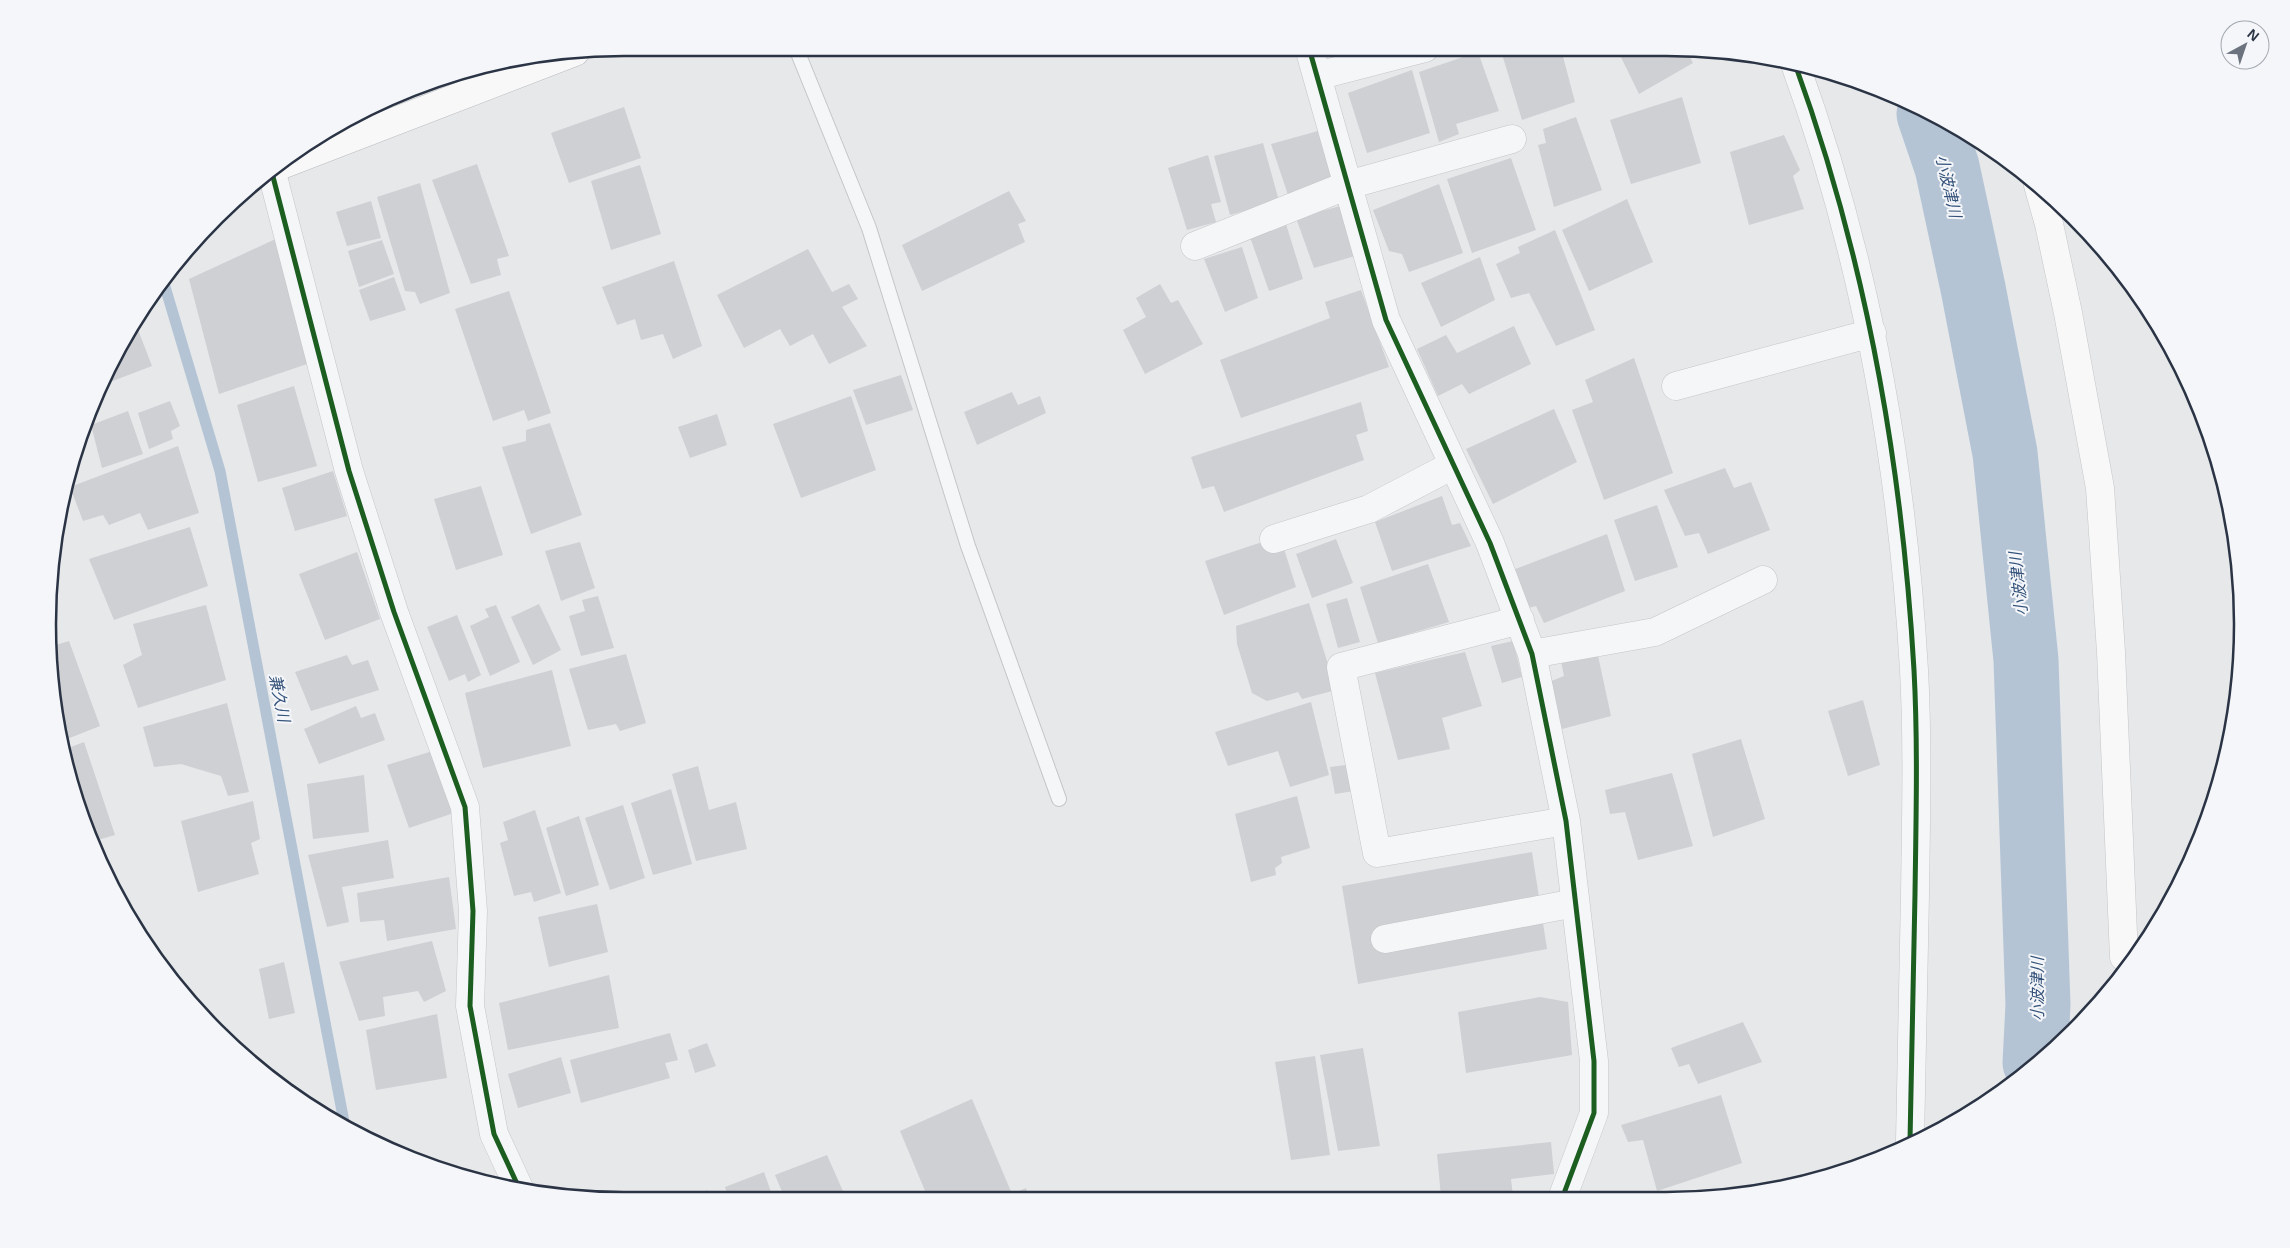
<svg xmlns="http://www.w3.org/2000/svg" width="2290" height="1248" font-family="Helvetica,'Noto Sans JP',sans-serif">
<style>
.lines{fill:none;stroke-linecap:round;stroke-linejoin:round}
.stream{stroke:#b4c4d5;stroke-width:11}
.river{stroke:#b4c4d5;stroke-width:65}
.building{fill:#ced0d3}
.lane-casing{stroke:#c4c6c8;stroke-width:16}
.street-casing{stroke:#c4c6c8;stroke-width:29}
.secondary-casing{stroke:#c4c6c8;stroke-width:29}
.highway-casing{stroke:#b8bbbf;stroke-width:29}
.lane{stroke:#f5f6f7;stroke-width:14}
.street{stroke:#f5f6f7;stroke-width:28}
.secondary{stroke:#f8f8f8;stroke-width:28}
.highway{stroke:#f8f8f8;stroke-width:28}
.cycleway-casing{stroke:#f4f6f9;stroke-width:8}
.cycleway{stroke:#1b5e20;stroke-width:5}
.labels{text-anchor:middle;stroke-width:4;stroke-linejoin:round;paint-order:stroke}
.water-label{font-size:16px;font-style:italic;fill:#34527a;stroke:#f4f6f9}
.rim{fill:none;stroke:#2b3445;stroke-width:2.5}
</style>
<rect width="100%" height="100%" fill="#e6e8ea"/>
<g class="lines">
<path class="stream" d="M 163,280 L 220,471 L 345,1127"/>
<path class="river" d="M 1929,114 L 1947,167 L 1973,288 L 2005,453 L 2026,660 L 2038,1005 L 2035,1063"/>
</g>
<path class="building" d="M 1520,49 L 1561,49 L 1575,102 L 1522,120 L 1502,54 Z
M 1617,49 L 1686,49 L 1693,63 L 1639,94 Z
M 1478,52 L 1499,111 L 1456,124 L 1459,134 L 1439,142 L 1419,72 Z
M 1412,70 L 1430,133 L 1367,153 L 1348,93 Z
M 1682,97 L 1701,163 L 1631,184 L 1610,120 Z
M 624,107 L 641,158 L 569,183 L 551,133 Z
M 1576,117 L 1602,190 L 1554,207 L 1538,145 L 1546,143 L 1543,129 Z
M 1318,131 L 1332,180 L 1288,195 L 1271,144 Z
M 1784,135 L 1800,170 L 1793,176 L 1804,209 L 1749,225 L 1730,152 Z
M 1263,143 L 1279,201 L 1230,215 L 1214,156 Z
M 1208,155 L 1221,202 L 1211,204 L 1216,222 L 1187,230 L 1168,168 Z
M 1511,158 L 1536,230 L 1472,253 L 1447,179 Z
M 477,164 L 509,256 L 497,259 L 501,275 L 471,284 L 432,180 Z
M 640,165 L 661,234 L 611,250 L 591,181 Z
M 420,183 L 450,293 L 420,304 L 415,292 L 405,291 L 377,197 Z
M 1439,184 L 1463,253 L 1409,272 L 1402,254 L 1389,251 L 1373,210 Z
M 1009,191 L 1026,221 L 1018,224 L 1025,242 L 922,291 L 902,245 Z
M 1627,199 L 1653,262 L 1589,291 L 1562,230 Z
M 371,201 L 381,238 L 347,246 L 336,212 Z
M 1340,206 L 1355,256 L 1314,268 L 1296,218 Z
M 1286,224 L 1303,279 L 1269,291 L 1250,237 Z
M 1555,230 L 1595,330 L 1556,346 L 1529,293 L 1511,298 L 1496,264 L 1520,253 L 1518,247 Z
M 282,236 L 313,362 L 219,394 L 189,279 Z
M 382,240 L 394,274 L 359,287 L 348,251 Z
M 1242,247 L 1258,298 L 1225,312 L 1204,259 Z
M 808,249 L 832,292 L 849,284 L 858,299 L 842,307 L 867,346 L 829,364 L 813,334 L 790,346 L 780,329 L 744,348 L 717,295 Z
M 1480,257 L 1495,300 L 1441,327 L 1421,283 Z
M 674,261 L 702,346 L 673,359 L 663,334 L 641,340 L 635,319 L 617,325 L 602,287 Z
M 394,277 L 406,310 L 370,321 L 359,290 Z
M 1160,284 L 1171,303 L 1178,300 L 1203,344 L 1145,374 L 1123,330 L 1146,317 L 1136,298 Z
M 1361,290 L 1389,367 L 1241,418 L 1220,360 L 1330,318 L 1325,302 Z
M 509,291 L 551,413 L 528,421 L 524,410 L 493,421 L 455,309 Z
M 135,322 L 152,366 L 110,382 L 107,374 Z
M 1514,326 L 1531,364 L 1469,394 L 1462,384 L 1438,396 L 1417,349 L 1446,335 L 1457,353 Z
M 1634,358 L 1673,473 L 1604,500 L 1572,410 L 1593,402 L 1585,380 Z
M 901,375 L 913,410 L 866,425 L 853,390 Z
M 294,386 L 317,466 L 258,482 L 237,405 Z
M 1012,392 L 1018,405 L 1040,396 L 1046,413 L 977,445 L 964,412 Z
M 851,396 L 876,470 L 801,498 L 773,424 Z
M 170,401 L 180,426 L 171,431 L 173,439 L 149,449 L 138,413 Z
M 1361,402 L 1368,431 L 1356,435 L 1364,460 L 1224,512 L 1214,486 L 1202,489 L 1191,457 Z
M 1554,409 L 1577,462 L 1493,504 L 1466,449 Z
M 128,411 L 143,454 L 102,468 L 91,425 Z
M 717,414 L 727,445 L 690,458 L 678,427 Z
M 550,423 L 582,515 L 531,534 L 502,447 L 526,441 L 526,430 Z
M 178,446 L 199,513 L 148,530 L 140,513 L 109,525 L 103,515 L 83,521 L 70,487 Z
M 1725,468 L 1734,488 L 1751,482 L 1770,530 L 1708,554 L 1699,533 L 1685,536 L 1664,490 Z
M 333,471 L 347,516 L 295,531 L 282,488 Z
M 481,486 L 503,555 L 456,570 L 434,499 Z
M 1442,496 L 1452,525 L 1460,523 L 1471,546 L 1392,571 L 1375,522 Z
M 1657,505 L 1678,567 L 1635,581 L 1614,520 Z
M 190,527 L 208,586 L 114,620 L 89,559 Z
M 1607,534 L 1625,591 L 1544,623 L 1536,606 L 1528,608 L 1510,571 Z
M 1280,536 L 1296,587 L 1224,615 L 1205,561 Z
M 1336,539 L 1353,583 L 1312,598 L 1296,554 Z
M 580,542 L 595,588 L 561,601 L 545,551 Z
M 357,552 L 380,619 L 325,640 L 299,574 Z
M 1428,564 L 1449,622 L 1378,643 L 1360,587 Z
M 598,596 L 614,648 L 581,656 L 569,616 L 585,611 L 582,600 Z
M 1347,598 L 1360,642 L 1338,648 L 1326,604 Z
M 1309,603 L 1336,690 L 1302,699 L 1298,692 L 1267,701 L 1252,693 L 1237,644 L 1236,626 Z
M 539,604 L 561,650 L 533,665 L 511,617 Z
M 206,605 L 226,680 L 138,708 L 123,665 L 142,655 L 133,624 Z
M 496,605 L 520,662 L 490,676 L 470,626 L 489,617 L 485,609 Z
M 457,615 L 481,675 L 468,682 L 465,674 L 449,681 L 427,627 Z
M 69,641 L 100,726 L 62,741 L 49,662 L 49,647 Z
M 1513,641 L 1522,677 L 1502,683 L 1491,646 Z
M 1597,651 L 1611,716 L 1562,729 L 1549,682 L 1564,676 L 1561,661 Z
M 1465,652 L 1482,706 L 1442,718 L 1450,749 L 1398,760 L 1375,673 Z
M 626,654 L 646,723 L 620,731 L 616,724 L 588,730 L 569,669 Z
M 347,655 L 352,665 L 368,660 L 379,690 L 311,711 L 295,672 Z
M 552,670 L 571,746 L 483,768 L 465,693 Z
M 1863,700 L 1880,765 L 1848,776 L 1828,711 Z
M 1311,702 L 1329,775 L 1290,787 L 1278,751 L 1228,766 L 1215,732 Z
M 227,703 L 249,792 L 228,796 L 221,776 L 181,764 L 154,767 L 143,727 Z
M 356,706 L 361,718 L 375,713 L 385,740 L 319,764 L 304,729 Z
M 1741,739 L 1765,819 L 1713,837 L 1692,754 Z
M 84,742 L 115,835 L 91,842 L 67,773 L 63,750 Z
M 436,750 L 457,812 L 409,828 L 387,765 Z
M 1353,764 L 1360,790 L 1335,794 L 1330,767 Z
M 698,766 L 709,810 L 736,802 L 747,849 L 696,861 L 672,774 Z
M 1672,773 L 1693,846 L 1638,860 L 1625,812 L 1610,814 L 1605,790 Z
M 364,775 L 369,832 L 313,839 L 307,784 Z
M 671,789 L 692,864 L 653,875 L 631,803 Z
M 1297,796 L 1310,848 L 1281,857 L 1282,863 L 1275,868 L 1276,875 L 1251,882 L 1235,814 Z
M 253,801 L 260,839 L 251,843 L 259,874 L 198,892 L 181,821 Z
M 623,805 L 645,878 L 610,890 L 585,818 Z
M 535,810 L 561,893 L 534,902 L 531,892 L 514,896 L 500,843 L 508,840 L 503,822 Z
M 579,816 L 599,885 L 566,896 L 546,828 Z
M 388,840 L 394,878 L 342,887 L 349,922 L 327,927 L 308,855 Z
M 1532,852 L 1547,949 L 1358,984 L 1342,886 Z
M 449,877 L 456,929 L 387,941 L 384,920 L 360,922 L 357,893 Z
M 597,904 L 608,952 L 549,967 L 538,917 Z
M 432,941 L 446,991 L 424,1002 L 418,991 L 383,997 L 385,1016 L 359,1021 L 339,962 Z
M 284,962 L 295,1013 L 269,1019 L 259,969 Z
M 609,975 L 619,1028 L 508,1050 L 499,1003 Z
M 1540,997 L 1568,1002 L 1572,1055 L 1466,1073 L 1458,1012 Z
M 437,1014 L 447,1078 L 376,1090 L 366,1030 Z
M 1743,1022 L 1762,1062 L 1698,1084 L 1689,1064 L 1679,1067 L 1671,1048 Z
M 670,1033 L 678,1060 L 665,1063 L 670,1078 L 581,1103 L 570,1060 Z
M 707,1043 L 716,1066 L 695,1073 L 688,1050 Z
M 1363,1048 L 1380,1146 L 1338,1151 L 1320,1055 Z
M 1315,1056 L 1330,1155 L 1291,1160 L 1275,1062 Z
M 561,1057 L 571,1093 L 518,1108 L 508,1074 Z
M 1721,1095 L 1742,1163 L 1657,1191 L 1643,1140 L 1628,1142 L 1621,1125 Z
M 972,1099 L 1012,1194 L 1026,1188 L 1029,1198 L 928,1198 L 900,1131 Z
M 1551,1142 L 1554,1174 L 1511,1179 L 1513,1196 L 1441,1197 L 1437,1154 Z
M 827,1155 L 846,1198 L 785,1199 L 775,1175 Z
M 764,1172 L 771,1192 L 763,1195 L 764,1199 L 729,1199 L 725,1187 Z
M 707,1190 L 711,1199 L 689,1199 Z"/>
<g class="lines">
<g class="lane-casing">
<path id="lane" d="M 796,48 L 869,228 L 968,546 L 1059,799"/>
</g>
<g class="street-casing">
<path id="street" d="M 1309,48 L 1386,320 L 1490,543 L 1532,654 L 1566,821 L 1594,1061 L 1594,1113 L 1563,1196
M 1795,64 C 1866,259 1902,463 1914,670 C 1918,744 1916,820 1915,894 C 1913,977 1911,1059 1910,1141
M 1317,76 L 1425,48
M 271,169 L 349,471 L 394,612 L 465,807 L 473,911 L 470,1006 L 494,1134 L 519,1188
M 1195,246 L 1348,185 L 1512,139
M 1676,386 L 1872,333
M 1274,539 L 1369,509 L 1453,465
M 1520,620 L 1341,667 L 1377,853 L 1566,821
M 1532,654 L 1655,632 L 1763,580
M 1385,939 L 1575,903"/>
</g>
<g class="secondary-casing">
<path id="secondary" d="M 2038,185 L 2049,224 L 2068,313 L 2100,488 L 2111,652 L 2124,957"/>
</g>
<g class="highway-casing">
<path id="highway" d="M 271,169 L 575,52"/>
</g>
<use href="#lane" class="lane"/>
<use href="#street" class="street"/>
<use href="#secondary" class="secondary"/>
<use href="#highway" class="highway"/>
<g class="cycleway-casing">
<path id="cycleway" d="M 1309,48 L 1386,320 L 1490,543 L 1532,654 L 1566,821 L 1594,1061 L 1594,1113 L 1563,1196
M 1795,64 C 1866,259 1902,463 1914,670 C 1918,744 1916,820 1915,894 C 1913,977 1911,1059 1910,1141
M 271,169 L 349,471 L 394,612 L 465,807 L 473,911 L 470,1006 L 494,1134 L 519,1188"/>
</g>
<use href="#cycleway" class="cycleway"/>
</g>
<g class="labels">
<g class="water-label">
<text transform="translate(1949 186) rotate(77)" y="6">小波津川</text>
<text transform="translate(2018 584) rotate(-96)" y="6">小波津川</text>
<text transform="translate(280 698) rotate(79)" y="6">兼久川</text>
<text transform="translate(2037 989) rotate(-90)" y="6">小波津川</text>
</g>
</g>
<path d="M0 0H2290V1248H0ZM624 56H1666A568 568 0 0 1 2234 624V624A568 568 0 0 1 1666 1192H624A568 568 0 0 1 56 624V624A568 568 0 0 1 624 56Z" fill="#f4f6f9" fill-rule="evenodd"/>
<path class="rim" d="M624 56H1666A568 568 0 0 1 2234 624V624A568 568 0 0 1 1666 1192H624A568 568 0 0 1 56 624V624A568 568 0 0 1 624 56Z"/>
<g transform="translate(2245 45) rotate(40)"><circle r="24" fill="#f4f6f9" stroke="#a4a8b1"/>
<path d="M0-4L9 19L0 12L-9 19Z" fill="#6c737f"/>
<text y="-8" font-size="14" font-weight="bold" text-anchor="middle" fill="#2b3445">N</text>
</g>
</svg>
